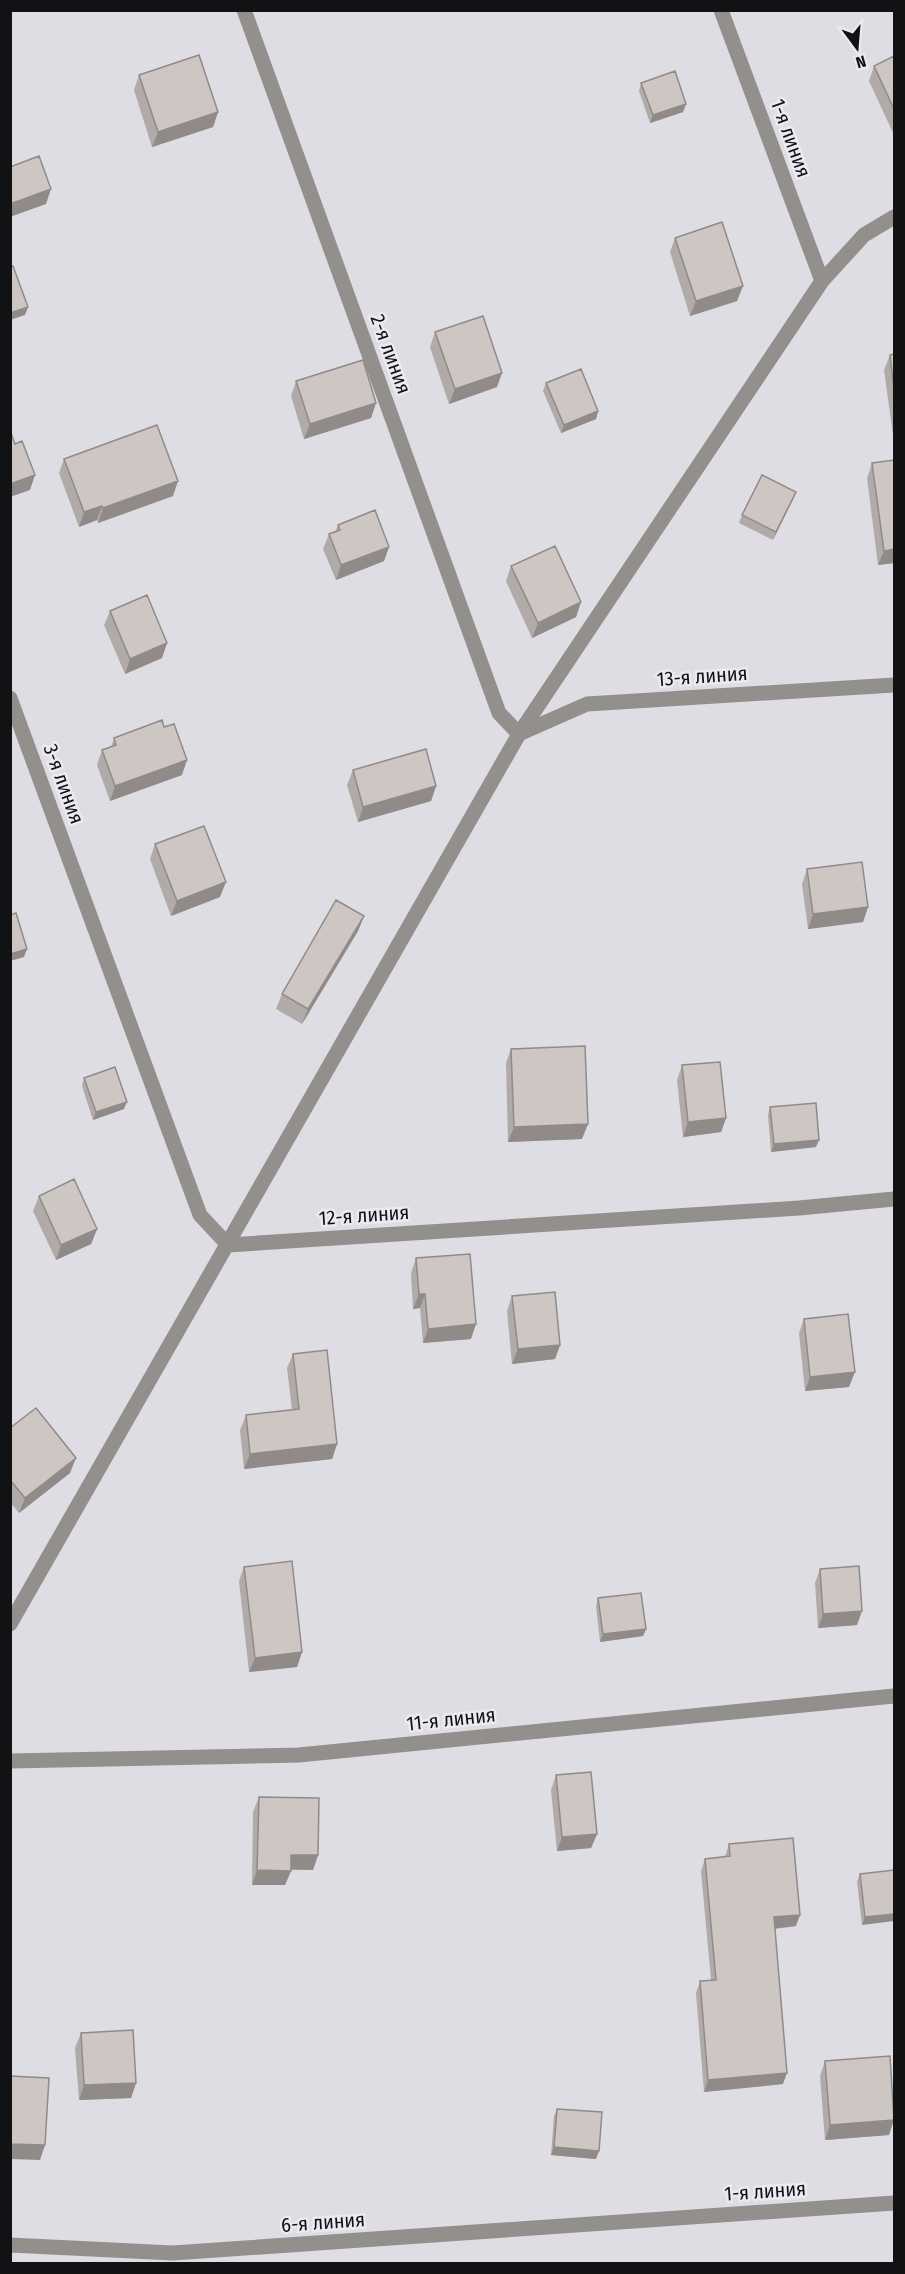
<svg xmlns="http://www.w3.org/2000/svg" width="905" height="2274" font-family="'Fira Sans Condensed',sans-serif">
<style>
.lines{fill:none;stroke-linecap:round;stroke-linejoin:round}
.street{stroke:#928f8d;stroke-width:15}
.wall{fill:#b0aaa8}
.shaded-wall{fill:#908b88}
.building{fill:#cdc6c3;stroke:#908b88;stroke-width:1.5}
.labels{text-anchor:middle;stroke-width:5;stroke-linejoin:round;paint-order:stroke}
.street-label{font-size:20px;fill:#121214;stroke:#eceaf1}
</style>
<rect width="100%" height="100%" fill="#dfdde4"/>
<g class="lines">
<path class="street" d="M 244,10 L 499,713 L 519,734 L 587,704 L 894,685
M 721,10 L 822,281
M 10,698 L 200,1215 L 228,1245 L 799,1208 L 894,1199
M 10,1624 L 519,734 L 822,281 L 864,235 L 894,217
M 10,1761 L 299,1755 L 894,1696
M 10,2245 L 173,2253 L 894,2203"/>
</g>
<path class="wall" d="M 894,56 L 894,135 L 869,81 L 874,66 Z
M 139,75 L 218,112 L 213,127 L 152,147 L 134,90 Z
M 641,83 L 686,104 L 683,112 L 650,123 L 639,91 Z
M 675,238 L 737,301 L 690,316 L 670,252 Z
M 435,332 L 497,387 L 449,404 L 430,347 Z
M 894,354 L 894,435 L 893,435 L 884,370 L 890,355 Z
M 296,381 L 376,403 L 371,418 L 304,439 L 291,396 Z
M 546,383 L 598,411 L 596,419 L 561,433 L 543,391 Z
M 64,459 L 173,496 L 98,523 L 97,520 L 79,527 L 59,473 Z
M 872,463 L 894,563 L 878,565 L 867,478 Z
M 793,499 L 773,540 L 739,523 L 742,515 Z
M 338,525 L 389,547 L 384,561 L 336,580 L 323,549 L 329,534 L 335,532 Z
M 511,566 L 581,602 L 576,617 L 532,638 L 506,581 Z
M 110,611 L 167,643 L 162,658 L 125,674 L 104,625 Z
M 114,738 L 182,775 L 110,801 L 97,765 L 102,750 L 111,747 Z
M 353,770 L 436,786 L 431,801 L 358,822 L 347,785 Z
M 155,844 L 220,897 L 171,916 L 150,859 Z
M 807,869 L 868,907 L 863,922 L 808,929 L 802,884 Z
M 364,916 L 358,931 L 302,1024 L 276,1009 L 282,994 Z
M 511,1049 L 582,1139 L 508,1142 L 506,1063 Z
M 682,1065 L 726,1118 L 721,1132 L 683,1137 L 677,1080 Z
M 84,1078 L 124,1109 L 93,1120 L 82,1086 Z
M 770,1107 L 816,1147 L 771,1152 L 768,1115 Z
M 39,1196 L 97,1229 L 91,1244 L 56,1260 L 33,1211 Z
M 416,1258 L 471,1339 L 423,1343 L 420,1308 L 413,1309 L 411,1273 Z
M 512,1296 L 560,1345 L 555,1359 L 512,1364 L 507,1311 Z
M 804,1319 L 849,1387 L 805,1391 L 799,1333 Z
M 293,1354 L 337,1444 L 332,1459 L 244,1469 L 240,1430 L 246,1415 L 292,1410 L 287,1368 Z
M 10,1428 L 70,1473 L 19,1513 L 10,1502 Z
M 244,1567 L 302,1652 L 297,1667 L 249,1672 L 239,1581 Z
M 820,1569 L 857,1625 L 818,1628 L 815,1583 Z
M 598,1598 L 646,1629 L 643,1636 L 600,1642 L 596,1606 Z
M 556,1775 L 597,1834 L 591,1848 L 557,1851 L 551,1790 Z
M 259,1797 L 318,1855 L 313,1870 L 291,1870 L 285,1885 L 252,1885 L 253,1812 Z
M 729,1844 L 796,1926 L 775,1929 L 783,2084 L 704,2092 L 696,1993 L 700,1981 L 711,1980 L 701,1871 L 705,1859 L 725,1857 Z
M 894,1870 L 862,1925 L 857,1882 L 860,1874 Z
M 81,2033 L 136,2083 L 131,2098 L 79,2100 L 75,2048 Z
M 825,2061 L 889,2135 L 825,2140 L 820,2076 Z
M 557,2109 L 596,2159 L 551,2155 L 554,2116 Z"/>
<path class="shaded-wall" d="M 686,104 L 683,112 L 650,123 L 653,115 Z
M 218,112 L 213,127 L 152,147 L 158,132 Z
M 51,189 L 46,204 L 10,217 L 10,204 Z
M 743,286 L 737,301 L 690,316 L 696,301 Z
M 28,307 L 25,315 L 10,320 L 10,313 Z
M 502,373 L 497,387 L 449,404 L 455,389 Z
M 376,403 L 371,418 L 304,439 L 310,424 Z
M 598,411 L 596,419 L 561,433 L 564,425 Z
M 35,475 L 30,490 L 10,497 L 10,484 Z
M 178,481 L 173,496 L 98,523 L 103,508 Z
M 796,492 L 793,499 L 773,540 L 776,532 Z
M 102,506 L 97,520 L 79,527 L 84,512 Z
M 389,547 L 384,561 L 336,580 L 341,565 Z
M 894,549 L 894,563 L 878,565 L 884,551 Z
M 581,602 L 576,617 L 532,638 L 538,623 Z
M 167,643 L 162,658 L 125,674 L 130,659 Z
M 187,760 L 182,775 L 110,801 L 115,786 Z
M 436,786 L 431,801 L 358,822 L 363,807 Z
M 226,882 L 220,897 L 171,916 L 177,901 Z
M 868,907 L 863,922 L 808,929 L 813,914 Z
M 364,916 L 358,931 L 302,1024 L 308,1009 Z
M 27,949 L 24,957 L 10,961 L 10,954 Z
M 127,1102 L 124,1109 L 93,1120 L 96,1112 Z
M 726,1118 L 721,1132 L 683,1137 L 688,1122 Z
M 588,1124 L 582,1139 L 508,1142 L 514,1127 Z
M 819,1140 L 816,1147 L 771,1152 L 774,1144 Z
M 97,1229 L 91,1244 L 56,1260 L 61,1245 Z
M 419,1294 L 425,1294 L 420,1308 L 413,1309 Z
M 476,1324 L 471,1339 L 423,1343 L 428,1329 Z
M 560,1345 L 555,1359 L 512,1364 L 518,1349 Z
M 855,1372 L 849,1387 L 805,1391 L 810,1377 Z
M 337,1444 L 332,1459 L 244,1469 L 250,1454 Z
M 76,1458 L 70,1473 L 19,1513 L 25,1498 Z
M 862,1611 L 857,1625 L 818,1628 L 823,1614 Z
M 646,1629 L 643,1636 L 600,1642 L 603,1634 Z
M 302,1652 L 297,1667 L 249,1672 L 255,1658 Z
M 597,1834 L 591,1848 L 557,1851 L 562,1837 Z
M 291,1855 L 318,1855 L 313,1870 L 285,1869 Z
M 257,1870 L 291,1871 L 285,1885 L 252,1885 Z
M 894,1914 L 894,1921 L 862,1925 L 865,1917 Z
M 800,1915 L 796,1926 L 770,1929 L 774,1917 Z
M 787,2073 L 783,2084 L 704,2092 L 708,2080 Z
M 136,2083 L 131,2098 L 79,2100 L 84,2085 Z
M 894,2120 L 889,2135 L 825,2140 L 830,2125 Z
M 10,2144 L 45,2145 L 40,2160 L 10,2159 Z
M 554,2147 L 599,2151 L 596,2159 L 551,2155 Z"/>
<path class="building" d="M 199,55 L 218,112 L 158,132 L 139,75 Z
M 894,56 L 894,109 L 874,66 Z
M 675,71 L 686,104 L 653,115 L 641,83 Z
M 39,156 L 51,189 L 10,204 L 10,167 Z
M 722,222 L 743,286 L 696,301 L 675,238 Z
M 13,266 L 28,307 L 10,313 L 10,267 Z
M 483,316 L 502,373 L 455,389 L 435,332 Z
M 894,354 L 894,389 L 890,355 Z
M 363,360 L 376,403 L 310,424 L 296,381 Z
M 581,369 L 598,411 L 564,425 L 546,383 Z
M 157,425 L 178,481 L 103,508 L 102,506 L 84,512 L 64,459 Z
M 10,430 L 15,444 L 22,441 L 35,475 L 10,484 Z
M 894,460 L 894,549 L 884,551 L 872,463 Z
M 762,475 L 796,492 L 776,532 L 742,515 Z
M 375,510 L 389,547 L 341,565 L 329,534 L 340,530 L 338,525 Z
M 555,546 L 581,602 L 538,623 L 511,566 Z
M 147,595 L 167,643 L 130,659 L 110,611 Z
M 162,720 L 164,727 L 174,724 L 187,760 L 115,786 L 102,750 L 116,745 L 114,738 Z
M 426,749 L 436,786 L 363,807 L 353,770 Z
M 204,826 L 226,882 L 177,901 L 155,844 Z
M 862,862 L 868,907 L 813,914 L 807,869 Z
M 336,900 L 364,916 L 308,1009 L 282,994 Z
M 16,913 L 27,949 L 10,954 L 10,915 Z
M 585,1046 L 588,1124 L 514,1127 L 511,1049 Z
M 720,1062 L 726,1118 L 688,1122 L 682,1065 Z
M 115,1067 L 127,1102 L 96,1112 L 84,1078 Z
M 816,1103 L 819,1140 L 774,1144 L 770,1107 Z
M 74,1179 L 97,1229 L 61,1245 L 39,1196 Z
M 470,1254 L 476,1324 L 428,1329 L 425,1294 L 419,1294 L 416,1258 Z
M 555,1292 L 560,1345 L 518,1349 L 512,1296 Z
M 848,1314 L 855,1372 L 810,1377 L 804,1319 Z
M 327,1350 L 337,1444 L 250,1454 L 246,1415 L 299,1409 L 293,1354 Z
M 36,1408 L 76,1458 L 25,1498 L 10,1480 L 10,1428 Z
M 292,1561 L 302,1652 L 255,1658 L 244,1567 Z
M 859,1566 L 862,1611 L 823,1614 L 820,1569 Z
M 641,1593 L 646,1629 L 603,1634 L 598,1598 Z
M 591,1772 L 597,1834 L 562,1837 L 556,1775 Z
M 259,1797 L 319,1798 L 318,1855 L 291,1855 L 291,1871 L 257,1870 Z
M 793,1838 L 800,1915 L 774,1917 L 787,2073 L 708,2080 L 700,1981 L 716,1980 L 705,1859 L 730,1856 L 729,1844 Z
M 894,1870 L 894,1914 L 865,1917 L 860,1874 Z
M 133,2030 L 136,2083 L 84,2085 L 81,2033 Z
M 890,2056 L 894,2120 L 830,2125 L 825,2061 Z
M 10,2076 L 49,2078 L 45,2145 L 10,2144 Z
M 557,2109 L 602,2112 L 599,2151 L 554,2147 Z"/>
<g class="labels">
<g class="street-label">
<text transform="translate(791 138) rotate(70)" y="7">1-я линия</text>
<text transform="translate(391 354) rotate(70)" y="7">2-я линия</text>
<text transform="translate(702 676) rotate(-4)" y="7">13-я линия</text>
<text transform="translate(64 784) rotate(70)" y="7">3-я линия</text>
<text transform="translate(364 1215) rotate(-4)" y="7">12-я линия</text>
<text transform="translate(451 1719) rotate(-6)" y="7">11-я линия</text>
<text transform="translate(765 2191) rotate(-4)" y="7">1-я линия</text>
<text transform="translate(323 2222) rotate(-4)" y="7">6-я линия</text>
</g>
</g>
<rect width="905" height="2274" fill="none" stroke="#121214" stroke-width="24"/>
<g transform="translate(857 48) rotate(164)" stroke="#eceaf1" stroke-width="4.5" paint-order="stroke">
<path d="M0-4.5L10 22L0 15L-10 22Z" fill="#121214"/>
<text y="-9" font-size="16" font-weight="bold" text-anchor="middle" fill="#121214">N</text>
</g>
</svg>
